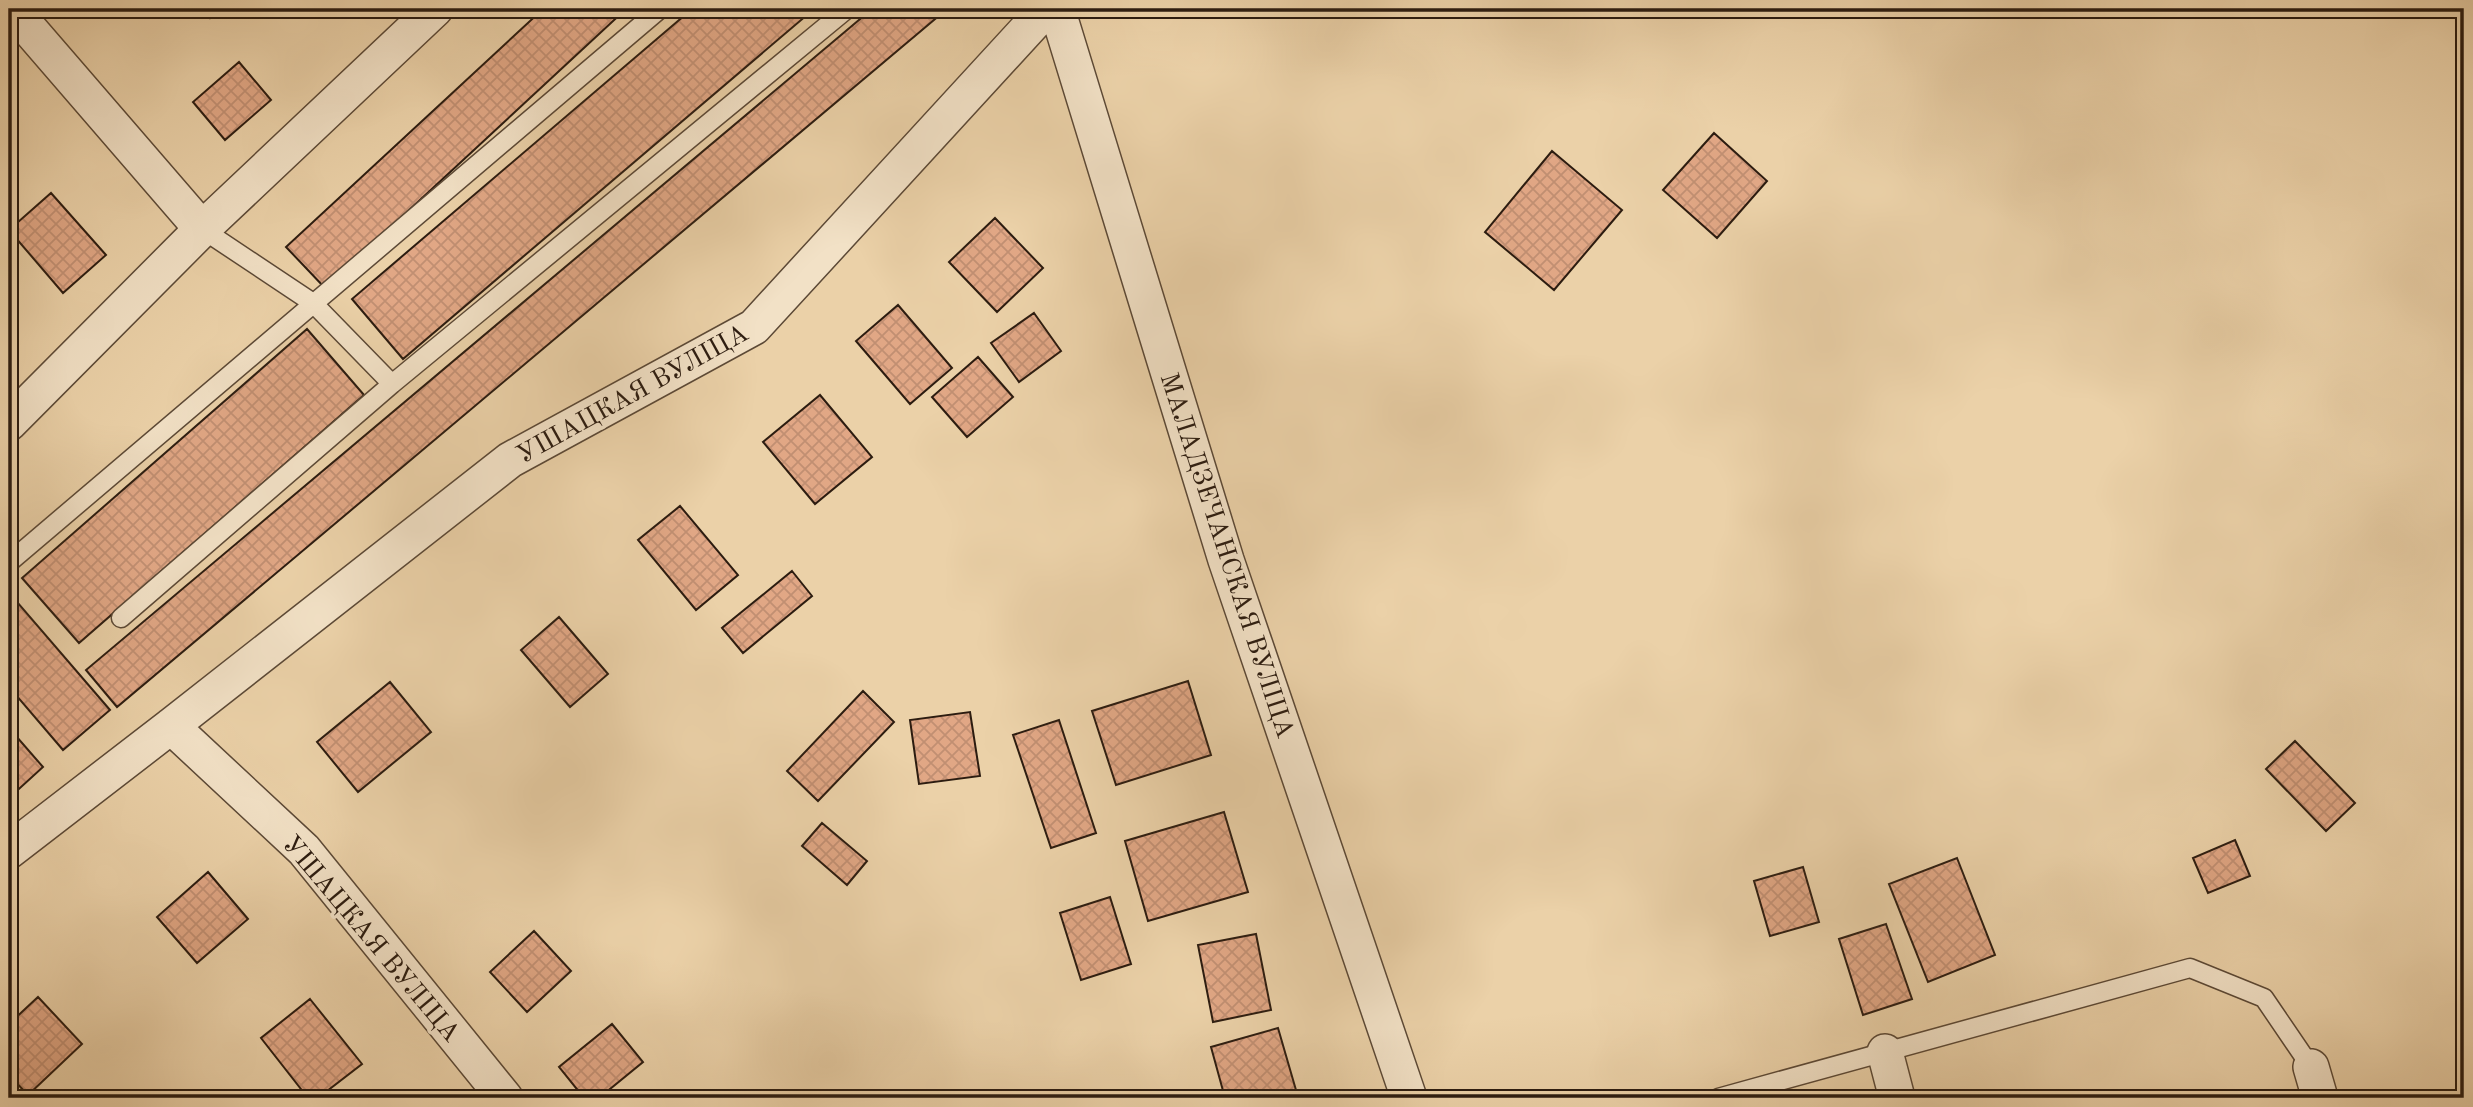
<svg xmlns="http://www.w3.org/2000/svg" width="2473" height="1107" font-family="'Old Standard TT',serif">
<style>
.building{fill:url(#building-cross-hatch);stroke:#2c1c10;stroke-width:2}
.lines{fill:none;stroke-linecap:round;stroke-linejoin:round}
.service-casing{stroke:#5c4936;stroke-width:21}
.minor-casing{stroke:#5c4936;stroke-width:38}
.service{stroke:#f2e1c6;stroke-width:18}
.minor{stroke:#f2e1c6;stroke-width:35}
.labels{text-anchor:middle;stroke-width:7;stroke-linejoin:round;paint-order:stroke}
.street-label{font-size:26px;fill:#2c1c10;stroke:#f2e1c6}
</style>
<defs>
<pattern id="building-cross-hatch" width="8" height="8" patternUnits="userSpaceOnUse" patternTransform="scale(1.75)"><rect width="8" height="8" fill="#e1a785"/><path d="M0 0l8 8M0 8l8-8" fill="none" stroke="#c18f72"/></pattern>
</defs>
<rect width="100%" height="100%" fill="#ebd1a8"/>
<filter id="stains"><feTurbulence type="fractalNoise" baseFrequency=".00286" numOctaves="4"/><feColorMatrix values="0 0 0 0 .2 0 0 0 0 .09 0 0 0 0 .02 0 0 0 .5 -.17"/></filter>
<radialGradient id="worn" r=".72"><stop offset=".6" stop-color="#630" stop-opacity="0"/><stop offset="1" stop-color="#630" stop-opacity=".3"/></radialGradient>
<path class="building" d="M 202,9 L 220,9 L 210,18 Z
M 543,9 L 626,9 L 325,288 L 286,247 Z
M 692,9 L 814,9 L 403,359 L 352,299 Z
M 872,9 L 947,9 L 117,707 L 86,670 Z
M 239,62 L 271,100 L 225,140 L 193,102 Z
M 1714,133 L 1767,181 L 1717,238 L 1663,190 Z
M 1552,151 L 1622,210 L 1554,290 L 1485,232 Z
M 51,193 L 106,255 L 63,293 L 9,230 Z
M 995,218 L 1043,268 L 997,312 L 949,262 Z
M 898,305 L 952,368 L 910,404 L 856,341 Z
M 1034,313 L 1061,351 L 1019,382 L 991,343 Z
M 307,329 L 364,395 L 79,643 L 22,578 Z
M 978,357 L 1013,397 L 967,437 L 932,397 Z
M 820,395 L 872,457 L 815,504 L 763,442 Z
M 680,506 L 738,575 L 696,610 L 638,540 Z
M 792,571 L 812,596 L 743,653 L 722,628 Z
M 9,600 L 14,606 L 18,603 L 110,710 L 63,750 L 9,687 Z
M 559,617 L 608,674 L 570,707 L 521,650 Z
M 1188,681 L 1211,755 L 1116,785 L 1092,711 Z
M 390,682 L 431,732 L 358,792 L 317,742 Z
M 863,691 L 894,722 L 818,801 L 787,771 Z
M 970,712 L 980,776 L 919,784 L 910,720 Z
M 1059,720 L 1096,833 L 1051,848 L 1013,735 Z
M 9,728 L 43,767 L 9,798 Z
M 2295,741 L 2355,803 L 2326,831 L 2266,769 Z
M 1224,812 L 1248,892 L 1148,921 L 1125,841 Z
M 822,823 L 867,861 L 847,885 L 802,846 Z
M 2235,840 L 2250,876 L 2208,893 L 2193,858 Z
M 1957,858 L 1995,955 L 1928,982 L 1889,884 Z
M 1803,867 L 1819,922 L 1770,936 L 1754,881 Z
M 208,872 L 248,919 L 197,963 L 157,917 Z
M 1110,897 L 1131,964 L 1081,980 L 1060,913 Z
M 1886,924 L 1912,999 L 1863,1015 L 1839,939 Z
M 534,931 L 571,971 L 527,1012 L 490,972 Z
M 1256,934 L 1271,1010 L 1213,1022 L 1198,945 Z
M 38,997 L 82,1044 L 28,1095 L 9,1075 L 9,1024 Z
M 310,999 L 362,1064 L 318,1098 L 308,1098 L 261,1038 Z
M 612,1024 L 643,1062 L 599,1098 L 584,1098 L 559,1067 Z
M 1278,1028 L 1298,1097 L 1225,1098 L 1211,1047 Z"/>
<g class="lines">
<g class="service-casing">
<path id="service" d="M 202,229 L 313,303 L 392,384
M 12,560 L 660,9
M 121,618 L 392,384 L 847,9
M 1718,1098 L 2190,968 L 2264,998 L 2311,1067"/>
</g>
<g class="minor-casing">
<path id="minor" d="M 12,9 L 202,229
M 1057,9 L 1226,560 L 1409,1098
M 9,423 L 202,229 L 435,9
M 171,726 L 304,850 L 505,1098
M 9,851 L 171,726 L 510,460 L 754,327 L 1046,9
M 1885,1052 L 1897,1098
M 2311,1067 L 2320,1098"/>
</g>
<use href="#service" class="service"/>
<use href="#minor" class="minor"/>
</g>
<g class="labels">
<g class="street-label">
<text transform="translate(632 393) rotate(-29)" y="9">УШАЦКАЯ ВУЛІЦА</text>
<text transform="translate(1228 555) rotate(72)" y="9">МАЛАДЗЕЧАНСКАЯ ВУЛІЦА</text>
<text transform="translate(372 938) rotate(50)" y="9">УШАЦКАЯ ВУЛІЦА</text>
</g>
</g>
<rect width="2473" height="1107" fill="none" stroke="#ebd1a8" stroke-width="35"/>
<rect x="10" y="10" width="2452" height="1086" fill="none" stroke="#2c1c10" stroke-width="3.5"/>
<rect x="18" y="18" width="2438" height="1072" fill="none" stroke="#2c1c10" stroke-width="2"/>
<rect width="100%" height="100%" filter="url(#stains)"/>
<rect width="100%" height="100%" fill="url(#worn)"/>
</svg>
